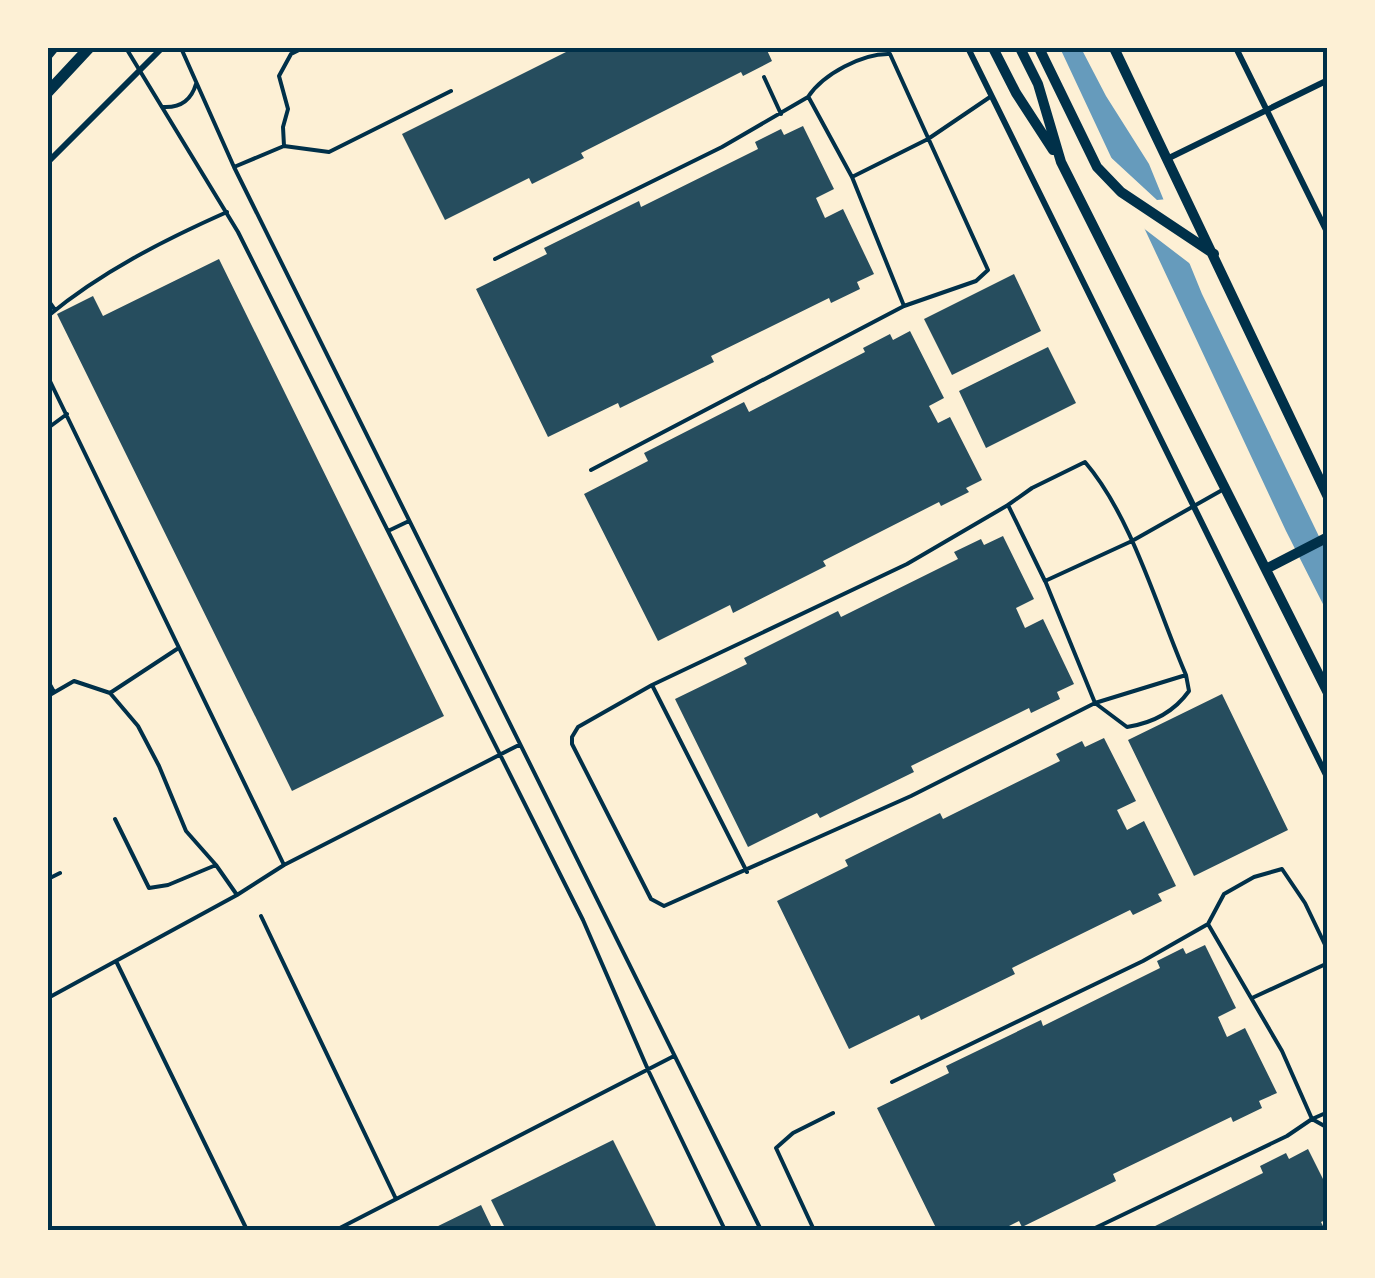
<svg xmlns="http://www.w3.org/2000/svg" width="1375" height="1278" font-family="Quicksand,sans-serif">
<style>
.water{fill:#669bbc}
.pier{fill:#fdf0d5}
.building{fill:#264d5e}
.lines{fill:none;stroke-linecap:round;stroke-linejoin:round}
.service{stroke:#003049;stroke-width:4}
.minor{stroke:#003049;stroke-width:6}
.secondary{stroke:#003049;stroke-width:10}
.trunk{stroke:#003049;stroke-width:11}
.neatline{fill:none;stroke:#003049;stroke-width:4}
</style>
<rect width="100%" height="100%" fill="#fdf0d5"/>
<path class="water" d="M 1060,48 L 1081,48 L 1106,96 L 1149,164 L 1202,294 L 1327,553 L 1327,612 L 1286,531 Z"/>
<path class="pier" d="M 1097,138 L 1105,152 L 1157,200 L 1168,199 L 1193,266 L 1138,224 Z"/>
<path class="building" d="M 574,48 L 766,48 L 772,61 L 743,76 L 741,72 L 581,153 L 584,158 L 532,184 L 529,178 L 445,220 L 402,134 Z
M 803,126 L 834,189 L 816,198 L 825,218 L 843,209 L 874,274 L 857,282 L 860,289 L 831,303 L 829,298 L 711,356 L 714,362 L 620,408 L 618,403 L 548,437 L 476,289 L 547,254 L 544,248 L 639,201 L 641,207 L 758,149 L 755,142 L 781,129 L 784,135 Z
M 219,259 L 444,716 L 292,791 L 57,314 L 93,296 L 103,316 Z
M 1014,274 L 1041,331 L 952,375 L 924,319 Z
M 910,331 L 944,398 L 929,406 L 938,423 L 950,417 L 982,480 L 966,488 L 969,492 L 941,506 L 939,502 L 823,561 L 826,566 L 733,613 L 730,605 L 658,641 L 584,494 L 648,461 L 644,453 L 744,402 L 749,412 L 865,352 L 863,348 L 890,334 L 893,340 Z
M 1048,347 L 1076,403 L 986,448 L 959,391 Z
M 1003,536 L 1034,599 L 1016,608 L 1025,628 L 1043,619 L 1074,684 L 1057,692 L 1060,699 L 1031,713 L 1029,708 L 911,766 L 914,772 L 820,818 L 817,813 L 748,847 L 675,699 L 747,664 L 744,658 L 838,611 L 841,617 L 958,559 L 954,552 L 981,539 L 984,545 Z
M 1222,694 L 1288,830 L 1194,876 L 1128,740 Z
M 1104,738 L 1136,801 L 1117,810 L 1127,830 L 1144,821 L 1176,886 L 1158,894 L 1162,901 L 1133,915 L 1130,910 L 1012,968 L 1015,974 L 921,1020 L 919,1015 L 849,1049 L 777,901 L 848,866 L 845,860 L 940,813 L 943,819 L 1060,761 L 1056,754 L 1082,741 L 1085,747 Z
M 1205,945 L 1236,1008 L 1218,1017 L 1227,1037 L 1245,1028 L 1277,1093 L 1259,1101 L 1262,1108 L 1233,1122 L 1231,1117 L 1113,1174 L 1116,1181 L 1022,1227 L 1019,1221 L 1001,1230 L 937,1230 L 877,1108 L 949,1073 L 946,1066 L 1041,1020 L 1043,1026 L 1160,968 L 1157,961 L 1183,948 L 1186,954 Z
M 613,1140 L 658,1230 L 506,1230 L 491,1200 Z
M 1308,1149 L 1328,1189 L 1328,1219 L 1321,1222 L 1325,1230 L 1147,1230 L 1263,1173 L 1260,1166 L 1286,1153 L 1289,1159 Z
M 481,1205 L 493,1230 L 430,1230 Z"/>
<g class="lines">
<path class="service" d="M 126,48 L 238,232 L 583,920 L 649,1072 L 725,1230
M 181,48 L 234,167 L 761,1230
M 764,77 L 781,114
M 809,98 L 852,177 L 904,306
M 163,107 C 180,108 191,101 196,84
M 284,146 L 283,127 L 288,109 L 279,76 L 291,54 L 303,48
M 234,167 L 284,146 L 329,152 L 451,91
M 852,177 L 928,139 L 990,97
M 495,259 L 722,147 L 808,97 C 823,74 863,53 890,54 L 988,270 L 976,281 L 904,306 L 591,470
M 48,300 L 55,310
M 48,316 C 101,272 164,240 227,212
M 48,377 L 284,865
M 48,428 L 67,414
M 1008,505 L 1032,488 L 1085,462 C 1132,517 1157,608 1186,675 L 1189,691 C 1174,712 1153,723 1127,727 L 1095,703 L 1046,583
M 388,531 L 409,521
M 1186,675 L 1095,703 L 911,796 L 664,906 L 651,899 L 572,744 L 572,737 L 578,727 L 652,685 L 907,564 L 1008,505 L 1045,581 L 1132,541 L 1224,489
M 48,681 L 54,692
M 652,685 L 747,872
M 110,693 L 177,649
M 48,696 L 74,681 L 110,693 L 138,726 L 159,766 L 186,831 L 216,865
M 115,819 L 149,888 L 168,885 L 216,865 L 237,895
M 48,879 L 60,873
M 261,916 L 396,1199
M 116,961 L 247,1230
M 48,998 L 237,895 L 284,865 L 519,745
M 1252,998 L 1328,963
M 892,1082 L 1143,961 L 1208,924 L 1224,894 L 1254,877 L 1282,869 L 1305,903 L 1328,951
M 1328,1112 L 1312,1119 L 1328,1128
M 336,1230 L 674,1056
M 814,1230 L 776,1148 L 793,1133 L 833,1113
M 1091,1230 L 1287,1136 L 1312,1119 L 1282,1051 L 1208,924"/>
<path class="minor" d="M 968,48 L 1328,779
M 1236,48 L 1328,234
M 1169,158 L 1328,80
M 48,162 L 162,48"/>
<path class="secondary" d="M 993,48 L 1016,93 L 1053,150
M 1020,48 L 1038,84 L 1061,162 L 1328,693
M 1039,48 L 1097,167 L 1121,192 L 1214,254
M 1114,48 L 1328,497
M 1266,569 L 1328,537"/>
<path class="trunk" d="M 48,54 L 53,48
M 48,92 L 89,48"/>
</g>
<rect width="1375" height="1278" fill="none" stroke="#fdf0d5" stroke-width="100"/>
<rect x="50" y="50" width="1275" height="1178" class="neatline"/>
</svg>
